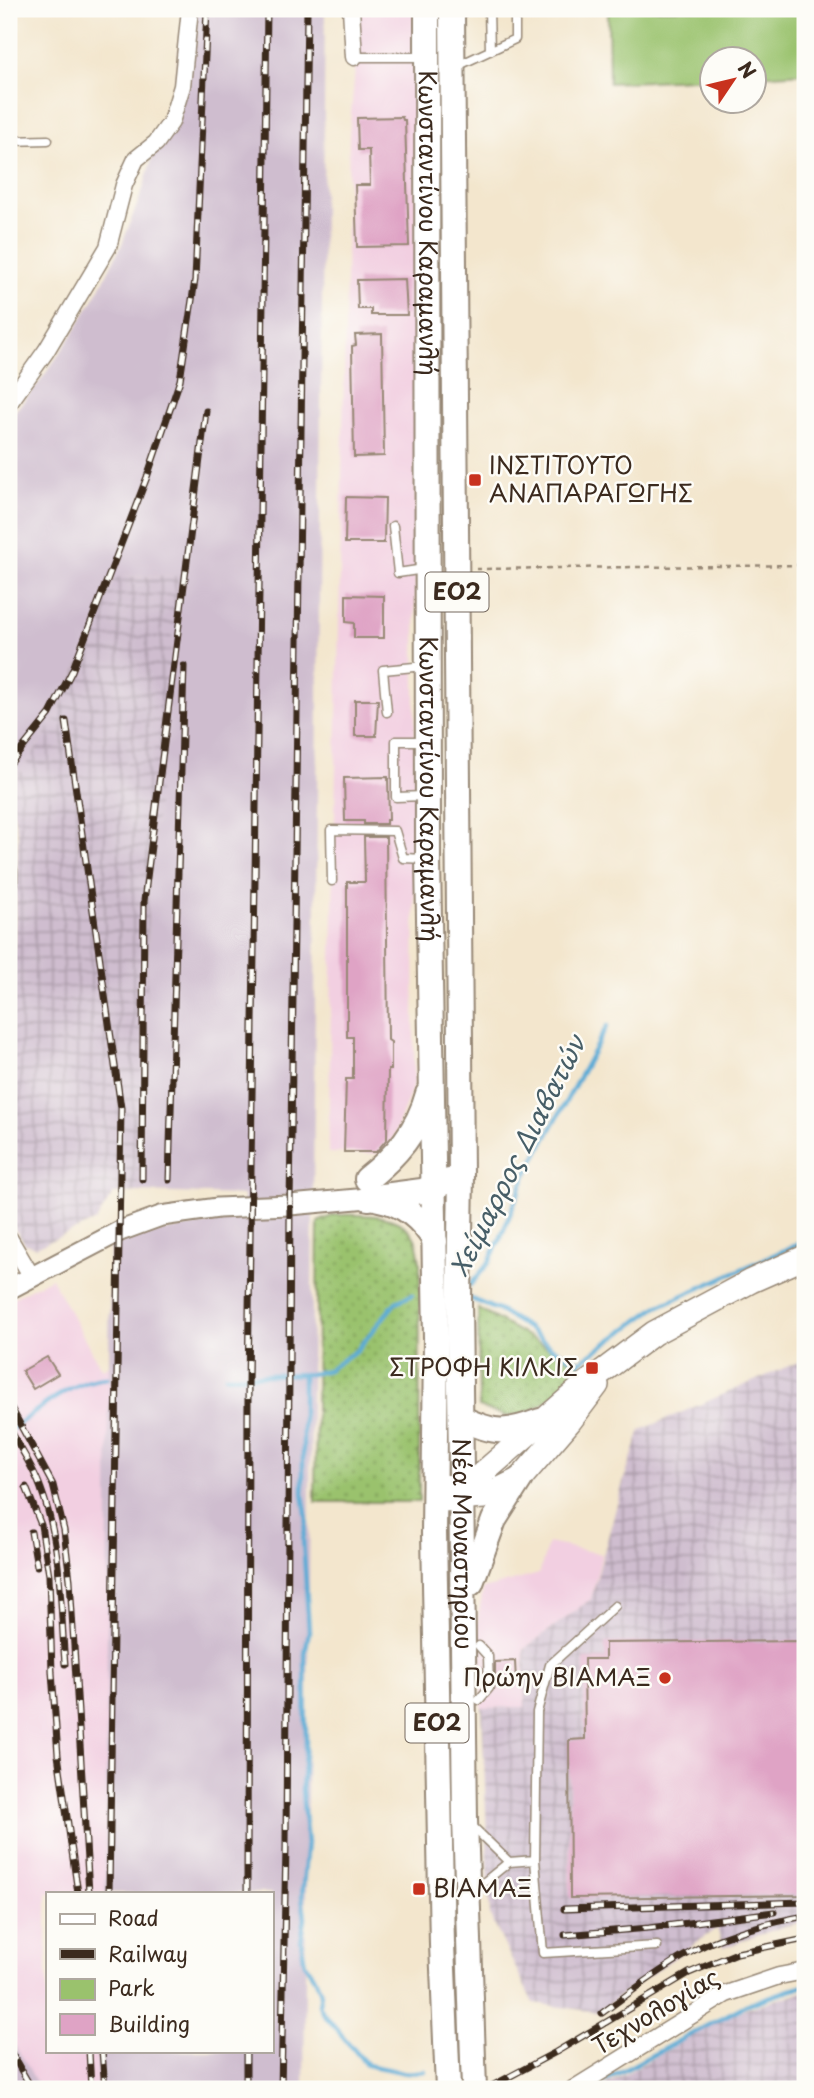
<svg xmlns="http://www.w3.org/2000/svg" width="814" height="2098" font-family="'Playpen Sans',sans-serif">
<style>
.built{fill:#f2cfe1}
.industrial{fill:url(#industrial-grid)}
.railway{fill:#cfbdcf}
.grass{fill:url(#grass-dots);stroke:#6a7646;stroke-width:2}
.park{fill:#9ac26d;stroke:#6a7646;stroke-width:2}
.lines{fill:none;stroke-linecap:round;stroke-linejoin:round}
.stream{stroke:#5aabd5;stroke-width:4.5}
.building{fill:#dfa3c5}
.service-casing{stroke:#978876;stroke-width:11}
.minor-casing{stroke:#978876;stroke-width:19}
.tertiary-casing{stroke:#978876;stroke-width:23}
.secondary-casing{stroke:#978876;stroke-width:26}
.primary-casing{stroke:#978876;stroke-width:28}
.path{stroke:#978876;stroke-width:2.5;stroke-dasharray:5 5;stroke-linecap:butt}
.service{stroke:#fff;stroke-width:8}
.minor{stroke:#fff;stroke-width:16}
.tertiary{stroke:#fff;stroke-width:19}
.secondary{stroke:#fff;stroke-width:23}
.primary{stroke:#fff;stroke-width:24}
.rail-casing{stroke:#3b2a1e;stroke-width:7}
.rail{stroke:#fdfcf7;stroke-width:4.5;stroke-dasharray:13;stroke-linecap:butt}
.poi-dot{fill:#c8321e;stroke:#fdfcf7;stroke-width:2.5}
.labels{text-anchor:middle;stroke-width:5;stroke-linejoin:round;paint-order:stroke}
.shield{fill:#fdfcf7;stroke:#75695f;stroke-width:2}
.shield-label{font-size:23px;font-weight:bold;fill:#3b2a1e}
.street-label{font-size:24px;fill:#3b2a1e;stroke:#fdfcf7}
.poi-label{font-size:24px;fill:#3b2a1e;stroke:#fdfcf7;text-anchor:start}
.water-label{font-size:26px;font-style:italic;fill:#475e67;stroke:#fdfcf7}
</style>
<defs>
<pattern id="industrial-grid" width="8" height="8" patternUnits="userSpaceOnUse" patternTransform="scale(1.75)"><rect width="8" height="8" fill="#cfbdcf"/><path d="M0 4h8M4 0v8" fill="none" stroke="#a99aa7"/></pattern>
<pattern id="grass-dots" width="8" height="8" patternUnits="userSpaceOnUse" patternTransform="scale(1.75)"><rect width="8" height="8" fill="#9ac26d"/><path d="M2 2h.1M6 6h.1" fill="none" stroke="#7f9e59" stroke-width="1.8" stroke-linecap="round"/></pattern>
</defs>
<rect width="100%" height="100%" fill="#fdfcf7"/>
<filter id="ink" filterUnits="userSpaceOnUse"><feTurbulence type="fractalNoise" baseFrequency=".0143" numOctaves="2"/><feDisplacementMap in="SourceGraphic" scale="14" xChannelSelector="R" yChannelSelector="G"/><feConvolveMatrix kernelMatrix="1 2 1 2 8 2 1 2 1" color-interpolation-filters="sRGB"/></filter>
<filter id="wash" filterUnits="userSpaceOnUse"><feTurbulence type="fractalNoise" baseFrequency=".00686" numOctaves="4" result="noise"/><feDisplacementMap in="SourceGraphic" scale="28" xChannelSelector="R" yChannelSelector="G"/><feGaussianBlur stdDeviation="1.57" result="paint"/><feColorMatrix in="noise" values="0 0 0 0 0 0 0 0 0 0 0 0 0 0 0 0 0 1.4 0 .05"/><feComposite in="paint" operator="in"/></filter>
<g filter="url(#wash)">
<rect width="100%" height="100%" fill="#f3e6cd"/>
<path class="built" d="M 355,9 L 417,9 L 414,1083 L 387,1154 L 328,1153 L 349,135 L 356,59 Z
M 51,1278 L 100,1366 L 103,1369 L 111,1364 L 105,1893 L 47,1893 L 47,2051 L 96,2051 L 98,2089 L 40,2089 L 9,2036 L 9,1300 Z
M 548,1543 L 602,1554 L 591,1599 L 524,1649 L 525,1707 L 482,1708 L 477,1624 L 483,1589 L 539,1574 Z"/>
<path class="industrial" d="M 180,576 L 148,900 L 147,986 L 139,1192 L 113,1194 L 96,1221 L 36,1247 L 25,1244 L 12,1225 L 9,1215 L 9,1094 L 18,836 L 9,790 L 57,716 L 115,577 Z
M 805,1359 L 805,1922 L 784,1926 L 723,1948 L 717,1928 L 597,2012 L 533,2003 L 490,1916 L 482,1708 L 525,1707 L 524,1649 L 591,1599 L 622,1486 L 641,1430 Z
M 805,1991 L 805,2089 L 598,2089 L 722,2019 L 748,2008 Z"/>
<path class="railway" d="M 184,9 L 325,9 L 304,2089 L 98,2089 L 96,2051 L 271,2051 L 271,1893 L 105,1893 L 110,1241 L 243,1217 L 243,1195 L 139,1192 L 147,986 L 148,900 L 179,576 L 115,577 L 57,716 L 9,790 L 9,418 L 39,383 L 71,337 L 99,290 L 122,244 L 143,189 L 175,81 Z
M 9,2036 L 26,2064 L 40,2089 L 9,2089 Z"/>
<path class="grass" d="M 334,1215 C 359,1215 404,1211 416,1241 C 418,1247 419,1256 420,1263 L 419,1502 L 315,1502 L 318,1222 Z
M 478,1309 L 582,1366 C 564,1384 539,1416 511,1416 C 501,1416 489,1410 479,1407 Z"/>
<path class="park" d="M 608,9 L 805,9 L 805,73 L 755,76 L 754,60 L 712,60 L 712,78 L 609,83 Z"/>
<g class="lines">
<path class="stream" d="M 470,1285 L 488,1264 L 500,1239 L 526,1175 L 607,1026
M 469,1298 L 500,1311 L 528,1328 L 552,1348 L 580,1362 L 657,1307 L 805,1241
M 303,1375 L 303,1494 L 307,1520 L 303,1539 L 309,1631 L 305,1654 L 306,1742 L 302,1790 L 307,1843 L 302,1896 L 305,1918 L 301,1941 L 305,1964 L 316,1980 L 321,1993 L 319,2005 L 324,2014 L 367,2065 L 407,2073 L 425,2071
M 226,1376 L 311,1374 L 328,1370 L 357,1350 L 396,1302 L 412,1295
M 9,1431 C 37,1411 71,1380 107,1378
M 595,2089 L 598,2084 L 746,2005 L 805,1985"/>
</g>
<g id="blocks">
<path class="building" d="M 402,117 L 403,120 L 405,120 L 409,246 L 357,247 L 355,185 L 370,185 L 369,150 L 358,150 L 357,118 Z
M 405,279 L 407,315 L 371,315 L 371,309 L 358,309 L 357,280 Z
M 382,334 L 384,456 L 354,457 L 352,346 L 356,345 L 355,335 Z
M 346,497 L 385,498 L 384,543 L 345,543 Z
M 346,595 L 384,596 L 384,638 L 354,638 L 354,623 L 346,622 Z
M 355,700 L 378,700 L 376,736 L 355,736 Z
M 388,777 L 389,820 L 386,820 L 386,824 L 364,824 L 364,821 L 345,821 L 344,778 Z
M 364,837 L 386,837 L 388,1040 L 391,1042 L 391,1070 L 388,1070 L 387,1139 L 376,1152 L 344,1152 L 346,1079 L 353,1079 L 353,1037 L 347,1037 L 347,882 L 365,882 Z
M 47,1357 L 58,1374 L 33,1389 L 22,1371 Z
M 805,1641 L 805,1895 L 570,1898 L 569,1740 L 585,1739 L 584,1659 L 605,1659 L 605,1643 Z
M 515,1661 L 516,1682 L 495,1685 L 495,1662 Z"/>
</g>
</g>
<g filter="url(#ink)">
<use href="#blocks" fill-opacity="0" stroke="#978876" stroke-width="2"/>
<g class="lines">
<g class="service-casing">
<path id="service" d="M 489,9 L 490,51
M 354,57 L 424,57
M 455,67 L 515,39 L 515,9
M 9,141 L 48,140
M 393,526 L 398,573 L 424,569
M 387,712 L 383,670 L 425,666
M 424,796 L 396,797 L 396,741 L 425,741
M 332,881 L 331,830 L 395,831 L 403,858 L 425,859
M 479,1700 L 489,1688 L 488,1656 L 479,1646
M 471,1825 L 509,1862
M 535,1860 L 537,1712 L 550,1665 L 615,1606
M 472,1892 L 509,1862 L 535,1860 L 543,1953 L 657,1946"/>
</g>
<g class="minor-casing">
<path id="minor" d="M 351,9 L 354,57
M 9,403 L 46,351 L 108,247 L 124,185 L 136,159 L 156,143 L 171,122 L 182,86 L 190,9
M 9,870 L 9,882
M 9,1238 L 32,1277
M 573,2089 L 726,1994 L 779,1976 L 805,1971"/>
</g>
<g class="tertiary-casing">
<path id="tertiary" d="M 9,1289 L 120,1231 L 161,1216 L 218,1208 L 290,1205 L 368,1198"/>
</g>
<g class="secondary-casing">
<path id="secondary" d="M 435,1487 L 461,1486 L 476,1479 L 583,1386 L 654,1333 L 751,1281 L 805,1257
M 443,1500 L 484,1497 L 520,1479 L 570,1421 L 597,1385"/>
</g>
<g class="primary-casing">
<g id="primary">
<path id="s1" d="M 427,9 L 428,859 L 436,1338 L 434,1533 L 442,1945 L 448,2089"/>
<path id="s2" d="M 452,9 L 461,1175 L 459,1299 L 465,1820 L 474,2089"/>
<path d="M 367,1179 C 396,1156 418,1131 428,1094"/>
<path d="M 368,1198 L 422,1191 L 449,1181"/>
<path d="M 379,1199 C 405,1204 422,1219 435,1241"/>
<path d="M 461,1418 C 494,1434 506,1434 540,1421"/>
<path d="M 471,1583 L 494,1520 L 520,1479"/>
</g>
</g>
<path class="path" d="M 476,569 L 805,565"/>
<use href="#service" class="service"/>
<use href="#minor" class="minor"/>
<use href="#tertiary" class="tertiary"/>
<use href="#secondary" class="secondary"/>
<use href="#primary" class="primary"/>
<g class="rail-casing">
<path id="rail" d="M 66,721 L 121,1108 L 109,1893
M 9,765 L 50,714 L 72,671 L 147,477 L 180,380 L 195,280 L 207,9
M 142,1179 L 144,901 L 206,411
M 169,1180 L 184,666
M 9,1404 L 53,1485 L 64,1530 L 70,1580 L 89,1893
M 9,1427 C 19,1447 34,1468 41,1489 C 62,1545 60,1605 65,1664
M 26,1487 L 41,1525 L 49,1575 L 52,1672 L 58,1755 L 78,1893
M 31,1532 L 37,1566
M 247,1893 L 248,1386 L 267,9
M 564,1909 L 805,1902
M 565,1935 L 649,1928 L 774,1912
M 602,2013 C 631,1992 660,1969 691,1952 C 726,1933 767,1923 805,1916
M 9,2049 L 32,2089
M 89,2051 L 91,2089
M 102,2051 L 105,2089
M 246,2089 L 246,2051
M 281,2089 L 286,1847 L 290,1205 L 307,9
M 486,2089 L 556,2052 L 689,1973 L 737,1953 L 805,1939"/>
</g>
<use href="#rail" class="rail"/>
</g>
</g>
<g class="poi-dot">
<rect x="468" y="473" width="14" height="14" rx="3.5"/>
<rect x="585" y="1361" width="14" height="14" rx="3.5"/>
<circle cx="665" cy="1678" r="7"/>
<rect x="412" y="1882" width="14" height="14" rx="3.5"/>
</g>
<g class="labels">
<g class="shield">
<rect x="425.5" y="572.5" width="63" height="39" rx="5"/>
<rect x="405.5" y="1703.5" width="63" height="39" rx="5"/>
</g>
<g class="shield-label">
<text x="457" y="600">ΕΟ2</text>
<text x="437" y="1731">ΕΟ2</text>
</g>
<g class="street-label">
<text dy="8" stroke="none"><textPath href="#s1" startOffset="214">Κωνσταντίνου Καραμανλή</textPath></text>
<text dy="8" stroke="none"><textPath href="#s1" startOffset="780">Κωνσταντίνου Καραμανλή</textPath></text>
<text dy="8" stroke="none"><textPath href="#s2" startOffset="1535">Νέα Μοναστηρίου</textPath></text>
<text transform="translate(656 2012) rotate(-31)" y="8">Τεχνολογίας</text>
</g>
<g class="poi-label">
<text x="489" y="474">ΙΝΣΤΙΤΟΥΤΟ<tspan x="489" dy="28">ΑΝΑΠΑΡΑΓΩΓΗΣ</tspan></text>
<text x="578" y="1376" text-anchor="end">ΣΤΡΟΦΗ ΚΙΛΚΙΣ</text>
<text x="651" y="1686" text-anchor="end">Πρώην ΒΙΑΜΑΞ</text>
<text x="433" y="1897">ΒΙΑΜΑΞ</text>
</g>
<g class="water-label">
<text transform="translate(518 1156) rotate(-63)" y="9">Χείμαρρος Διαβατών</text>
</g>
</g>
<rect width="814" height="2098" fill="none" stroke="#fdfcf7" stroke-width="35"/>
<rect x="46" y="1892" width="228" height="161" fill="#fdfcf7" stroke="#afa8a0" stroke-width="2"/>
<rect x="60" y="1914" width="35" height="10" fill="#ffffff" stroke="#afa8a0" stroke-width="2"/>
<text x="108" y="1926" font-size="21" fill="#3b2a1e">Road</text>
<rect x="60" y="1949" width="35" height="10" fill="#3b2a1e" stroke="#afa8a0" stroke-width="2"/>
<text x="108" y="1962" font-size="21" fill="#3b2a1e">Railway</text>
<rect x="60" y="1979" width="35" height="21" fill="#9ac26d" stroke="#afa8a0" stroke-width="2"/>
<text x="108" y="1996" font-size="21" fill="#3b2a1e">Park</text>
<rect x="60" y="2014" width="35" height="21" fill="#dfa3c5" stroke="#afa8a0" stroke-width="2"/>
<text x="108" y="2032" font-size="21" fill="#3b2a1e">Building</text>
<g transform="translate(733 80) rotate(55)"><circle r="33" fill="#fdfcf7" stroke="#afa8a0" stroke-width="2"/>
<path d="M0-5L12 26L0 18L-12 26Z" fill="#c8321e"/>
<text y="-10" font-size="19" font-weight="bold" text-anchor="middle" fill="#3b2a1e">N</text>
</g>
</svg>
